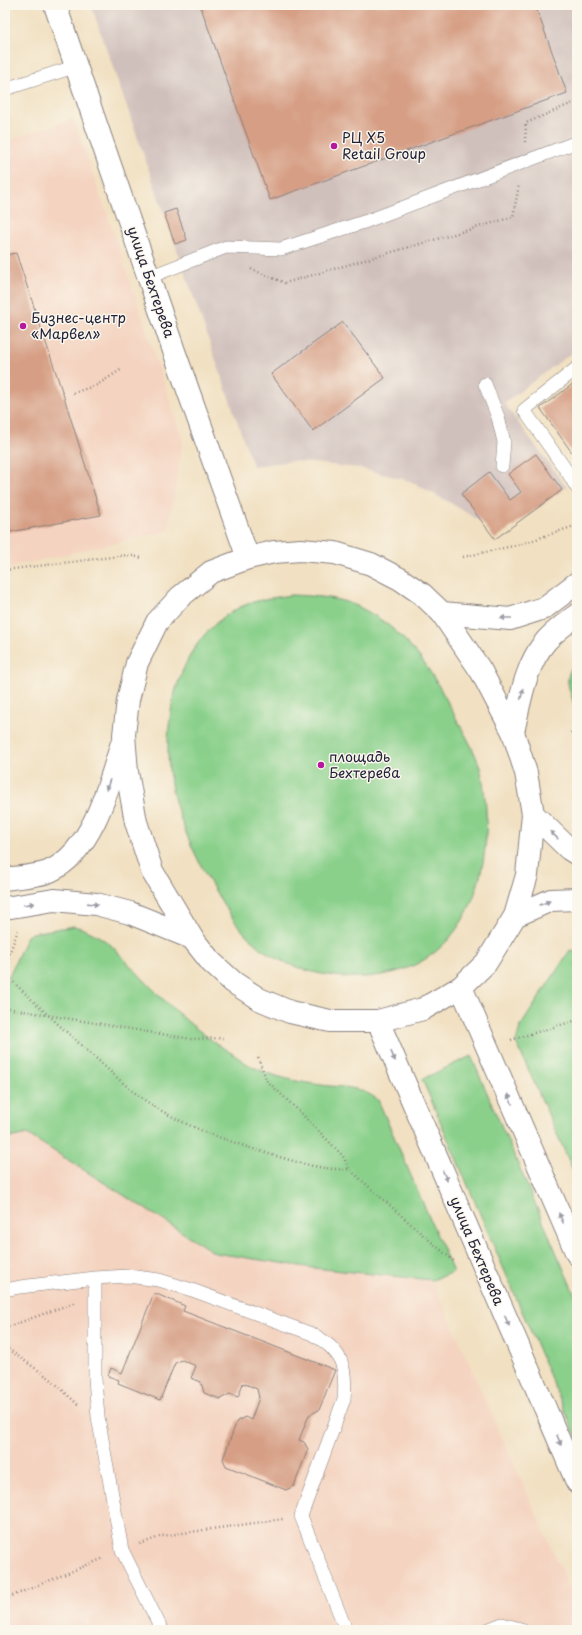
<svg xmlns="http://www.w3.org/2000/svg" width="582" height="1635" font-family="'Playpen Sans',sans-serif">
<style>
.built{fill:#f4d3c0}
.industrial{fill:#d0c0bc}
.green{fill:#8ad08b;stroke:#567963}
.building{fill:#d69e84}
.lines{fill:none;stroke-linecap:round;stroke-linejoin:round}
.lane-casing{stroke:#8a817e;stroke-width:14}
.street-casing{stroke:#8a817e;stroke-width:24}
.secondary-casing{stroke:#8a817e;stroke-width:24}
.path{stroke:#8a817e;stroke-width:2.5;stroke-dasharray:1 3;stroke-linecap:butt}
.lane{stroke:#fff;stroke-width:13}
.street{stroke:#fff;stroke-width:22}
.secondary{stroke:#fff;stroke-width:22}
.oneway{fill:#9c9ca7}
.poi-dot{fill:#b5179e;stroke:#fbf7ec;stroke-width:1.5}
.labels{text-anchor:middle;stroke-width:3;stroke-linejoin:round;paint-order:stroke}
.poi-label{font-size:14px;fill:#22223b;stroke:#fbf7ec;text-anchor:start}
.street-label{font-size:14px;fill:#22223b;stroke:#fbf7ec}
</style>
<rect width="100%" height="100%" fill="#fbf7ec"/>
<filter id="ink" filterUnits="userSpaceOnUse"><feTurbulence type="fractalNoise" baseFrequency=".025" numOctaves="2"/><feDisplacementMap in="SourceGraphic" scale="8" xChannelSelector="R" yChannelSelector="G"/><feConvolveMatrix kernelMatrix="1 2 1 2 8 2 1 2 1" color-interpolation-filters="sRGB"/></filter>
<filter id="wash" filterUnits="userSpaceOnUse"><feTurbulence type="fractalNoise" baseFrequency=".012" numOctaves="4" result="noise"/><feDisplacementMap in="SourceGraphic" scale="16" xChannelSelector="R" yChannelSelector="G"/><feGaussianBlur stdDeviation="0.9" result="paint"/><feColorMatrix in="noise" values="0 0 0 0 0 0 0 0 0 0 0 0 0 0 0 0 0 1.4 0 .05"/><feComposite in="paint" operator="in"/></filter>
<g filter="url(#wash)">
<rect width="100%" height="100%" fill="#f1e0c1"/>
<path class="built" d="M 73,119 L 116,239 L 183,440 L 168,531 L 5,568 L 5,141 Z
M 27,1134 L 215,1253 L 313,1268 L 432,1280 L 577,1605 L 577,1630 L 5,1630 L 5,1139 Z"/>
<path class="industrial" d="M 91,5 L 577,5 L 577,349 L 504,403 L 566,487 L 495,539 L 483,523 L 449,502 L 410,481 L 359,468 L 293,461 L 253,466 Z"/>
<path class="green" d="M 291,595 C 313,596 337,597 357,606 C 409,631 432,671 457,720 C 467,738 478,756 482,776 C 484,787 485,798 486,809 C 490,879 464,959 387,974 C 348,982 304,975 269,954 C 244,939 227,911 213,887 C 195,857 175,813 170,778 C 162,718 177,644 233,611 C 251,600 271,598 291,595 Z
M 577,661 L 577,704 L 574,705 C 569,686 562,677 577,661 Z
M 74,926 C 89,930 99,936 111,945 C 150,986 184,1025 233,1054 C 239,1058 246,1064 253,1067 C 274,1077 298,1082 321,1085 C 343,1088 359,1085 378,1100 L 453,1272 L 432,1280 L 313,1268 L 215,1253 L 27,1134 L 5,1139 L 5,1039 L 7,1035 L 5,1034 L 5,985 L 27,936 L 32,933 Z
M 570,950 L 577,953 L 577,1179 L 516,1042 L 520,1027 Z
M 471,1056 L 577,1300 L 577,1439 L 422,1079 Z"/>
<g id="blocks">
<path class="building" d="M 200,5 L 535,5 L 567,93 L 270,200 Z
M 176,209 L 187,240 L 175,244 L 164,213 Z
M 16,253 L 64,397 L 101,515 L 5,533 L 5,255 Z
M 343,322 L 385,378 L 313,431 L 271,374 Z
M 577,381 L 577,450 L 573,454 L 540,408 Z
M 536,454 L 562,490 L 495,539 L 461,494 L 489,472 L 510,500 L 521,492 L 508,474 Z
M 154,1293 L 185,1306 L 183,1311 L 335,1370 L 319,1410 L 309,1415 L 299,1440 L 304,1442 L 308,1449 L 294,1486 L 286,1490 L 226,1466 L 223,1459 L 237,1421 L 245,1417 L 251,1420 L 259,1398 L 257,1389 L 243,1383 L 238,1397 L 230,1394 L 220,1399 L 204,1393 L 201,1382 L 191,1378 L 196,1366 L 182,1360 L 175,1363 L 160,1400 L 118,1383 L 119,1380 L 108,1376 L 111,1368 L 122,1373 Z"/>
</g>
</g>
<g filter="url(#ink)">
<use href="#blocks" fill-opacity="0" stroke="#8a817e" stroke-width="1"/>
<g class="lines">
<g class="lane-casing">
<path id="lane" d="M 5,89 L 77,66
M 149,277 L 226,247 L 281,249 L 367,221 L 577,142
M 577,368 L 524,410 L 568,473 L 577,488
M 485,384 L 498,417 L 504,442 L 502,466
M 95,1278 L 128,1276 L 159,1280 L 192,1290 L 312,1334 C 342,1350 347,1366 344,1399 L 301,1516 L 346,1630
M 5,1290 L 20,1287 L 95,1278 L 95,1379 L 98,1417 L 122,1550 L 162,1630
M 487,1630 L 502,1624 L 524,1630"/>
</g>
<g class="street-casing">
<path id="street" d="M 55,5 L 174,351 L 248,558
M 442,613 L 510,619 L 544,608 L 577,583"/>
</g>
<g class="secondary-casing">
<path id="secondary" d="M 301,550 L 335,553 L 371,564 L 400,579 L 422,594 L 442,613 L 481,671 L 513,732 L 526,773 L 533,814 L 527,875 L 515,916 L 486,963 L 461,987 L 423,1009 L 378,1021 L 330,1021 L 290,1012 L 259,999 L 233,982 L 211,962 L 192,938 L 152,871 L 136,822 L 127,772 L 124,735 L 128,700 L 137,663 L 157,622 L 180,597 L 211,572 L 248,558 L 274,552 Z
M 513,732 C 520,702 525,665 546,641 C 555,631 566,623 577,615
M 533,814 L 569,849 L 577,854
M 5,879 C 17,877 40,876 50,871 C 92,852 109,786 121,746
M 5,908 L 54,900 L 96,904 L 130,913 L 192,938
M 515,916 L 551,900 L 577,899
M 461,987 L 577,1254
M 378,1021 L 577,1482"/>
</g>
<path class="path" d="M 525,142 L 526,123 L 575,102
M 251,269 L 285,283 L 513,217 L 519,185
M 73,393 L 97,385 L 122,369
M 463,557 L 522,544 L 577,525
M 5,570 L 128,555 L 142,558
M 571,733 L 577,722
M 5,965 L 18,930
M 5,974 C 35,1003 66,1032 98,1060 C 115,1076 133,1093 152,1105 C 188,1128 228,1141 269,1154 C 294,1161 323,1171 349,1169
M 5,1008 L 191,1039 L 223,1038
M 511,1040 L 577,1020
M 258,1058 L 267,1081 L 301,1113 L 343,1156 L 349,1169 L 422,1234 L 455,1262
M 5,1328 L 76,1302
M 5,1347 L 52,1380 L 78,1405
M 140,1544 L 162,1536 L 283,1519
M 5,1599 L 104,1558"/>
<use href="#lane" class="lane"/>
<use href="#street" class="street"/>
<use href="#secondary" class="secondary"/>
</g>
<defs><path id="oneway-solid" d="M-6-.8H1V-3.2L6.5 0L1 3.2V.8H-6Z"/></defs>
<g class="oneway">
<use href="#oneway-solid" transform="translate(506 618) rotate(-180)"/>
<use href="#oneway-solid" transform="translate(522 694) rotate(-76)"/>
<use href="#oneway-solid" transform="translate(108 785) rotate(109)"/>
<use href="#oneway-solid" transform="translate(554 835) rotate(-136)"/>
<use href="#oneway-solid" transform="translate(545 903) rotate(-23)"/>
<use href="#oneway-solid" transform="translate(29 904) rotate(-9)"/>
<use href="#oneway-solid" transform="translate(93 904) rotate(8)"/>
<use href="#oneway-solid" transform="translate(393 1056) rotate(67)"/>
<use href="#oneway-solid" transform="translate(510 1099) rotate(-114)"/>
<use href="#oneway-solid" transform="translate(445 1176) rotate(67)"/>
<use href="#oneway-solid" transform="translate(561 1218) rotate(-114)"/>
<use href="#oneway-solid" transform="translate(507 1321) rotate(67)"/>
<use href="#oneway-solid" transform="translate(559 1440) rotate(67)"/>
</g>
</g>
<g class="poi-dot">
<circle cx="334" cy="146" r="4"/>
<circle cx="23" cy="326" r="4"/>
<circle cx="321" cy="765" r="4"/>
</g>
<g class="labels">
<g class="poi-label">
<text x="342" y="143">РЦ X5<tspan x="342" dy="16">Retail Group</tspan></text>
<text x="31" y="323">Бизнес-центр<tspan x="31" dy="16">«Марвел»</tspan></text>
<text x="329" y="762">площадь<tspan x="329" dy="16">Бехтерева</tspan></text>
</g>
<g class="street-label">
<text transform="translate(151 282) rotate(71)" y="5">улица Бехтерева</text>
<text transform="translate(477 1251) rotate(67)" y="5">улица Бехтерева</text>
</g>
</g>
<rect width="582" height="1635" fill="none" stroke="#fbf7ec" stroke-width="20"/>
</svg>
